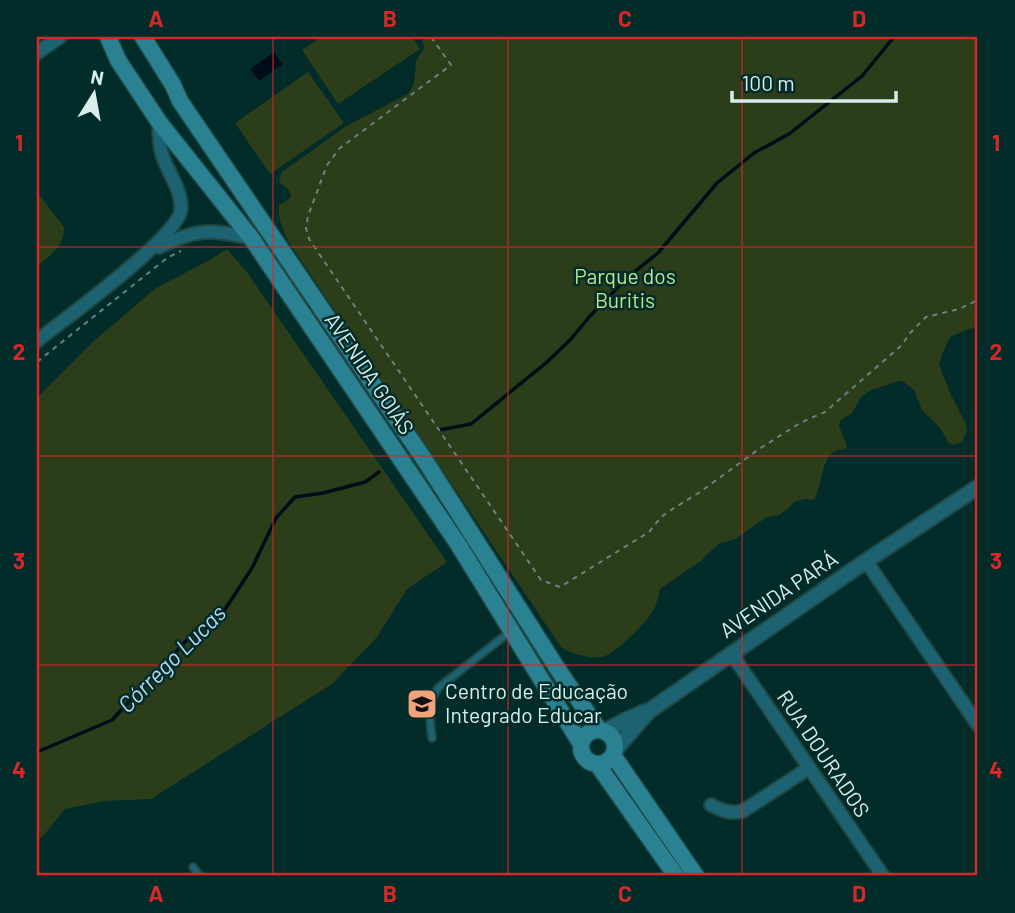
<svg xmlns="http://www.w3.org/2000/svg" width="1015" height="913" font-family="Barlow,sans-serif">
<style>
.green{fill:#2c3d1a}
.water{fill:#000c19}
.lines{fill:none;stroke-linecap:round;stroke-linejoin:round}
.stream{stroke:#000c19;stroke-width:3.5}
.service-casing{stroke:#1f4744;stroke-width:10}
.minor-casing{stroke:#1f4744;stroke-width:16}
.tertiary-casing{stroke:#1f4744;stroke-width:18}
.secondary-casing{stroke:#1f4744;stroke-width:19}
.path{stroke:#648582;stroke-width:2;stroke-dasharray:5 5;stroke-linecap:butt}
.service{stroke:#1d6270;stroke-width:6}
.minor{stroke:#1d6270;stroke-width:12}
.tertiary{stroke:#1d6270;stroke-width:14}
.secondary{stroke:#2a8192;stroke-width:16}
.grid{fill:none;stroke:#d62828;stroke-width:2;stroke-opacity:0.55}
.labels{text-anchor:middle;stroke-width:5;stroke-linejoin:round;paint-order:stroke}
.park-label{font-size:21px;fill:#bae78e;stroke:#012c29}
.street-label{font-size:21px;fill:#d8eeea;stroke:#012c29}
.poi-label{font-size:21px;fill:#d8eeea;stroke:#012c29;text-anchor:start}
.water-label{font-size:23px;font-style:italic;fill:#b7d8f1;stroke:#012c29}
.neatline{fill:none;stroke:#d62828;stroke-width:2.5}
.grid-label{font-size:23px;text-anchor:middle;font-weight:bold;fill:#d62828}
</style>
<rect width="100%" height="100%" fill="#012c29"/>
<path class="green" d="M 321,37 L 412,37 L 420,49 L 338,104 L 302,50 Z
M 422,37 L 978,37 L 978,326 L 964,331 L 950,337 L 943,352 L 939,365 L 951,395 L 966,424 L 967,431 L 962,442 L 954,445 L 949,443 L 940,428 L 922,410 L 914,390 L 904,382 L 899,381 L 871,390 L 861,397 L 852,413 L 840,421 L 839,426 L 847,446 L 845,449 C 819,449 824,484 814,500 L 805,499 L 794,502 L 788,509 L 779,515 L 767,517 L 735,539 L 719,544 L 705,556 L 702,560 L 660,589 C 659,598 656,606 651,614 C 645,624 613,656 602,657 C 590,659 571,654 561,647 L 288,241 C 283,231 277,216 279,205 L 288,200 L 291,195 C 290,187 281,187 279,180 L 282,172 L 346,126 L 408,94 L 414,84 L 416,61 L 424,48 Z
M 308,72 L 344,123 L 270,174 L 235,123 Z
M 37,192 L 64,227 C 64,247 51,255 37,266 Z
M 227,249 L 246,271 L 447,562 L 407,589 L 377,637 L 332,684 L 151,799 L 104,801 L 65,809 L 44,835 L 37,840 L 37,398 L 95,340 L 156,288 L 208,261 Z"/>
<path class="water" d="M 274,52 L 283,64 L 259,81 L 250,69 Z"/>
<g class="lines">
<path class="stream" d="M 439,430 L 471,424 L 547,362 L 571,339 L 590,316 L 628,277 L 658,253 L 717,183 L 754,153 L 789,134 L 862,76 L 894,37
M 37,752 L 112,720 L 198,628 L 222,614 L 252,568 L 276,518 L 295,497 L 323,493 L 365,482 L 379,472"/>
<g class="service-casing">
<path id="service" d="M 432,738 C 430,720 427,704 438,688 L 511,631
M 193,867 L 200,876"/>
</g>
<g class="minor-casing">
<path id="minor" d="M 37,53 L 60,37
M 159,247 C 195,229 214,228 252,239
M 37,341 C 63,320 180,236 181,209 C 182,189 167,172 162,154 C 159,144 159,132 159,122
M 866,561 L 978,725
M 731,653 L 883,876
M 711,805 C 723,811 730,814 743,811 L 809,768"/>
</g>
<g class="tertiary-casing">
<path id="tertiary" d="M 605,731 L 628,719 L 647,711
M 615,750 L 649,711 L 866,561 L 978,487"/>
</g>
<g class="secondary-casing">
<path id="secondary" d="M 108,37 L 118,60 L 159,122 L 252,239 L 458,544 L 581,744
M 143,37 L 173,85 L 180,101 L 426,462 L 557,668 L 599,730
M581 747a17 17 0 1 1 34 0a17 17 0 1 1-34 0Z
M 613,755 L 696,876
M 597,764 L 676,876"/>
</g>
<path class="path" d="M 431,37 L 451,65 L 340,148 L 327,165 L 308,216 L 306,228 L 309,239 L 541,580 L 560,587 L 649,532 L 661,517 L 671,510 L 700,492 L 759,449 L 800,423 L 825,412 L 902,345 L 909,334 L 926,317 L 959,309 L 978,300
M 37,362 L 167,258 L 181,251"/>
<use href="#service" class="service"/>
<use href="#minor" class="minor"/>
<use href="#tertiary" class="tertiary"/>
<use href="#secondary" class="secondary"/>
</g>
<path class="grid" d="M 273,37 L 273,876M 508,37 L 508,876M 742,37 L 742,876M 37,247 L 978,247M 37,456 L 978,456M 37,665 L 978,665"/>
<defs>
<g id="school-square" transform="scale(1.575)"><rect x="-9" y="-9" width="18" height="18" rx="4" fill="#f0a27a" stroke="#012c29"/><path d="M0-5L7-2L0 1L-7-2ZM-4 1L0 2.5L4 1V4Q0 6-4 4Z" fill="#111"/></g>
</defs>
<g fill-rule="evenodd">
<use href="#school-square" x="422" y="704"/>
</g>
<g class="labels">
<g class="park-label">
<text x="625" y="284">Parque dos<tspan x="625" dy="24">Buritis</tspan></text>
</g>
<g class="street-label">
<text transform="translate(369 374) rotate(56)" y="7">AVENIDA GOIÁS</text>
<text transform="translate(779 595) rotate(-34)" y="7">AVENIDA PARÁ</text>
<text transform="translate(823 754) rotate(56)" y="7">RUA DOURADOS</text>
</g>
<g class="poi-label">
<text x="445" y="699">Centro de Educação<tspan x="445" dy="24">Integrado Educar</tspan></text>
</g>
<g class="water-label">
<text transform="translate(172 659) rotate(-45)" y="8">Córrego Lucas</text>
</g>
</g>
<rect width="1015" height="913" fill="none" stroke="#012c29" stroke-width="77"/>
<g transform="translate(94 94) rotate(11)" stroke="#012c29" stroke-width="5" paint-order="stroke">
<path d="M0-5L12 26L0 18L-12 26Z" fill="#d8eeea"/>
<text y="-10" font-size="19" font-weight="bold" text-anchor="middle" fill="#d8eeea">N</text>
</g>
<path d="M732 91v10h164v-10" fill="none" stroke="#d8eeea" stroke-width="3.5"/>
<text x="742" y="91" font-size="21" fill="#d8eeea" stroke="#012c29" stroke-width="5" paint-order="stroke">100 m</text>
<rect x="38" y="38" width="938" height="836" class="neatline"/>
<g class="grid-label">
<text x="156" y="27">A</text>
<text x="390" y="27">B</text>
<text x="625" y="27">C</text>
<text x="859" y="27">D</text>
<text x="19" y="151">1</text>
<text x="996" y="151">1</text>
<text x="19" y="360">2</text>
<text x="996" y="360">2</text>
<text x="19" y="569">3</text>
<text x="996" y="569">3</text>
<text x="19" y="778">4</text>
<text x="996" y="778">4</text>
<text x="156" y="902">A</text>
<text x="390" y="902">B</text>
<text x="625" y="902">C</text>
<text x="859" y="902">D</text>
</g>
</svg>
